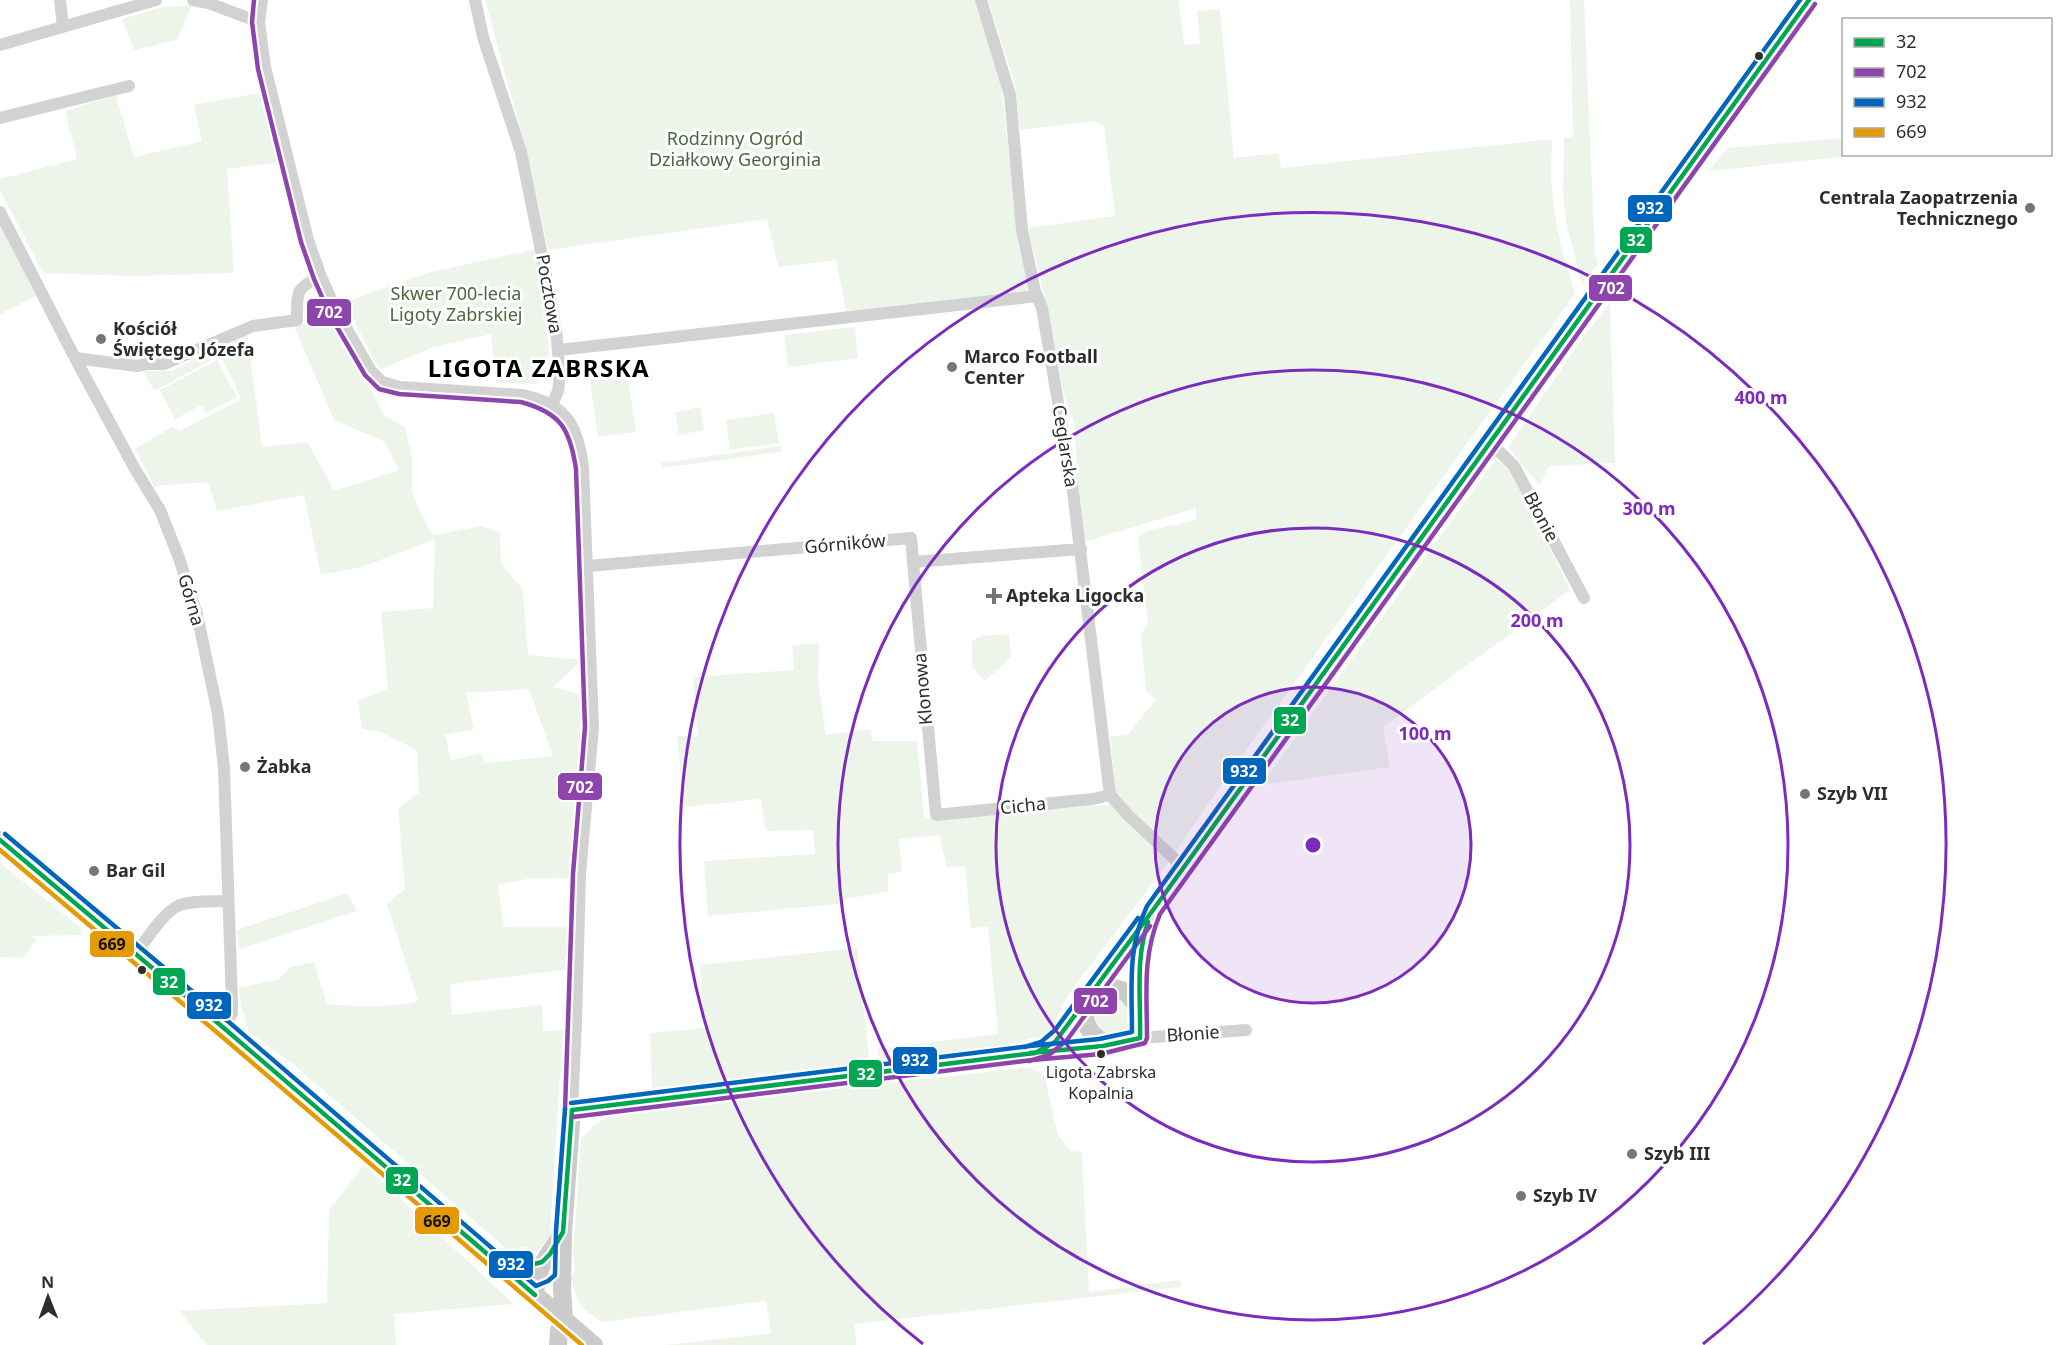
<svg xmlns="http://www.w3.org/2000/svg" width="2070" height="1345" font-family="'Noto Sans',sans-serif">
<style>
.green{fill:#edf5eb;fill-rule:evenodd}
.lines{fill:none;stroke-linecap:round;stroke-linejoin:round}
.street{stroke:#d2d2d2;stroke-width:12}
.secondary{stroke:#cbcbcb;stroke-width:18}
.bus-1-casing{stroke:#fff;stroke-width:9}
.bus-2-casing{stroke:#fff;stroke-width:9}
.bus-3-casing{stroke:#fff;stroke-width:9}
.bus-4-casing{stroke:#fff;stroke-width:9}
.bus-1{stroke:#00a651;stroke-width:4.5}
.bus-2{stroke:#8e44ad;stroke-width:4.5}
.bus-3{stroke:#0065bd;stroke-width:4.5}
.bus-4{stroke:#e39a04;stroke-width:4.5}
.ring{fill:none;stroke:#7b2cbf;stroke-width:3}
.bus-dot{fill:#2d2d2d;stroke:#fff;stroke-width:2}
.poi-dot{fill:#767676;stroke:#fff;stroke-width:2}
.labels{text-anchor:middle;stroke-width:6;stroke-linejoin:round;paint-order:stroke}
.bus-label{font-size:16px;fill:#2d2d2d;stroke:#fff}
.park-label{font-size:18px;fill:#446b39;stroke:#fff}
.poi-label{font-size:18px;font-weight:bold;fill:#2d2d2d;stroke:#fff;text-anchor:start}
.street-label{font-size:18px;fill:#2d2d2d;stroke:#fff}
.district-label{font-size:24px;font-weight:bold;letter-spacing:1.5px;fill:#000;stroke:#fff}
.centre{fill:#7b2cbf;stroke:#fff;stroke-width:3}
.ring-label{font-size:18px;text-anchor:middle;font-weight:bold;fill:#7b2cbf;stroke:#fff;stroke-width:6;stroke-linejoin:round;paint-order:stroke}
.line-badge{stroke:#fff;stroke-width:2}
.badge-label{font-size:16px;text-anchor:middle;font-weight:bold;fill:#fff}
.pale-badge-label{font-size:16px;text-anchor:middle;font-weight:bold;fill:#111}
</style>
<rect width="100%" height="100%" fill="#fff"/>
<path class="green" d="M 485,0 L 976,0 L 993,52 L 1002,89 L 1019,247 L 1031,292 L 847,315 L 836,260 L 778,267 L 767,219 L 548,250 L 527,153 Z
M 988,0 L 1179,0 L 1184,45 L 1200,43 L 1197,11 L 1220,9 L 1234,158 L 1279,153 L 1281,168 L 1552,139 C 1552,156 1550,173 1552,190 C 1555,226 1565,260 1575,294 L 1228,775 L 1168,863 L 1082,976 L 1065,1000 L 1053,1027 L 1038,1038 L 1027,1039 L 1023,1045 L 887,1061 L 878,1056 L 878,1049 L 998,1034 L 988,927 L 971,928 L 965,866 L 947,867 L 939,835 L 899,839 L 902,872 L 888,874 L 888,892 L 849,898 L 840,904 L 708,916 L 704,861 L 815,854 L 813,830 L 766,831 L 761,799 L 684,807 L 677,736 L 698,737 L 693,677 L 794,670 L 792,645 L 819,643 L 818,681 L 826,735 L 870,729 L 872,741 L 917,741 L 924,816 L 936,821 L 1035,810 L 1108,805 L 1115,789 L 1110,736 L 1128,735 L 1156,699 L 1146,692 L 1141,635 L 1148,623 L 1138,538 L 1147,531 L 1196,520 L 1196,508 L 1084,542 L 1078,489 L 1074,420 L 1067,408 L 1041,281 L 1028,228 L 1115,216 L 1104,126 L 1096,121 L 1020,130 L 1015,85 Z
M 1570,0 L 1584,0 L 1595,254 L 1598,264 L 1582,285 L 1566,221 L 1563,191 L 1564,138 L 1573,137 Z
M 192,5 L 177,40 L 134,50 L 122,19 L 163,7 Z
M 265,92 L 282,162 L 227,169 L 234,273 L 134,276 L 43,273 L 0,190 L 0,179 L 77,159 L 65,111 L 116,95 L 134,157 L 202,141 L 194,105 Z
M 1843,138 L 1844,154 L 1858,155 L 1709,171 L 1727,148 Z
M 0,225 L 36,296 L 0,314 Z
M 536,249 L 550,321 L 547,322 C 548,344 553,367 537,384 L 496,383 L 491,334 L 433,347 L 381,369 L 375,363 L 345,302 L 427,273 Z
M 1610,303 L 1615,463 L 1549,466 L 1540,485 L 1508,448 L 1581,340 Z
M 334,323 L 385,416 L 405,427 L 412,457 L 412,491 L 420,512 L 433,535 L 481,526 L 500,532 L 501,563 L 523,590 L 528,655 L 582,660 L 553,687 L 573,692 L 583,696 L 588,734 L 571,878 L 532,878 L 498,885 L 504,927 L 569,927 L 570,969 L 450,984 L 452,1015 L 542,1005 L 543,1031 L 569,1030 L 569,1072 L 560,1073 L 550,1236 L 537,1252 L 523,1247 L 508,1250 L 292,1063 L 249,1032 L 241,1005 L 239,988 L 279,979 L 290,967 L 314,962 L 327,1004 C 358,1007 387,1008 418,1001 L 387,904 L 405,889 L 398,809 L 419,792 L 417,750 L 380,732 L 362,729 L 358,700 L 388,689 L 381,612 L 433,608 L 435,539 L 362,567 L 321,575 L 304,495 L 217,511 L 208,482 L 154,486 L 135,449 L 172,427 L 180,431 L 241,399 L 221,355 L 154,391 L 144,371 L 172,371 L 247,331 L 262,447 L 307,442 L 334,490 L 361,483 L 399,470 L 385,442 L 334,420 L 293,324 ZM 529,689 L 553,756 L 484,763 L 481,753 L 451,760 L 445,735 L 474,729 L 466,693 Z
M 855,327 L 858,358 L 788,367 L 784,335 Z
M 217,360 L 237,397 L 206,413 L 202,405 L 175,419 L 160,390 Z
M 626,362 L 636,432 L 598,437 L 588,367 Z
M 700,407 L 704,430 L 679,435 L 675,412 Z
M 774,413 L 779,443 L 730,450 L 726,420 Z
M 781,446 L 781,452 L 662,468 L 661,463 Z
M 1496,459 L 1515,475 L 1570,590 L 1383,727 L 1390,767 L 1261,785 Z
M 1009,634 L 1011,657 L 985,681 L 972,667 L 972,641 L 981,636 Z
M 0,863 L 80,927 L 82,935 L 32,936 L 37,940 L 23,958 L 0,957 Z
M 347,893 L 357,911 L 239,949 L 237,930 Z
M 857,948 L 869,1057 L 864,1063 L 652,1090 L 650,1033 L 704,1028 L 700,965 Z
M 1118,995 L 1132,1009 C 1131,1035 1120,1041 1097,1032 L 1090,1012 L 1098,999 Z
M 1030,1067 L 1044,1075 L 1058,1135 L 1070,1151 L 1082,1152 L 1089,1292 L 1180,1280 L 1181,1287 L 855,1324 L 856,1345 L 666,1345 L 771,1333 L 766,1301 L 602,1322 C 580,1307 576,1302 571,1277 L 575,1271 L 573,1255 L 581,1140 L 593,1125 L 615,1114 Z
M 364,1165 L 514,1304 L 394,1314 L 396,1345 L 207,1345 L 179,1311 L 327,1303 L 329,1210 Z"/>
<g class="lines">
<path class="street" d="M 60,0 L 63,26
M 193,0 L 208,3 L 259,22
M 262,0 L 259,22 L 265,67 L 308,240 L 321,277 L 337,312 L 371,371 L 382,382 L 400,387 L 522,395 C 566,404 578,425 583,468 L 593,727 L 580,874 L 576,1023 L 572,1110
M 475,0 L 483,37 L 521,152 L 549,290 L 556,329 L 560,375 L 558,391 L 552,405
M 981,0 L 1010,95 L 1022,230 L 1035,291 L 1042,308 L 1072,484 L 1110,795 L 1128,815 L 1183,867
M 0,45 L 156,0
M 0,118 L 129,86
M 0,212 L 75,358 L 135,469 L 160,510 L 179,558 L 197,614 L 218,714 L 224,768 L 232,1003 L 232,1013 L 225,1029
M 559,350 L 1037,296
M 75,358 L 137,366 L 147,364 L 164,364 L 253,326 L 297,320 C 297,293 295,287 321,277
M 1489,444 L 1502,454 L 1514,466 L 1584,598
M 913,562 L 936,815 L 1093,799 L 1110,795
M 588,566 L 911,538 L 913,562 L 1081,549
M 136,954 C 146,940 164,911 180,905 C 195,900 213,902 228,901
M 1140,1038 L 1246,1030"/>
<path class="secondary" d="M 0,840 L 225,1029 L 594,1345
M 1088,997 C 1110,981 1129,987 1139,1011
M 1085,1001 C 1081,1023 1090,1038 1111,1045
M 1035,1053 L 1045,1049 L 1061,1035 L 1153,910 L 1809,0
M 535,1295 C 537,1264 547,1259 562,1234
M 558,1345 L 559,1331 L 564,1319 L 562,1289 L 563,1232 L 572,1110 L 1031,1053 C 1067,1050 1105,1049 1140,1038 C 1142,1000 1132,962 1146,926"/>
<g class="bus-1-casing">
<path id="bus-1" d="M 0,840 L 225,1029 L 535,1295
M 1140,1038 C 1141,998 1135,960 1148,922
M 1030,1053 L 1103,1046 L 1140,1038
M 572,1110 L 1035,1053 L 1055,1042 L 1153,910 L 1809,0
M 500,1265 L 523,1267 L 542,1262 L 550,1254 L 563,1232 L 572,1110"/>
</g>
<g class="bus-2-casing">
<path id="bus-2" d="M 254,0 L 252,22 L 258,69 L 301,242 L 314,279 L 330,315 L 365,375 L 379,389 L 399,394 L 521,402 C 561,413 570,429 576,469 L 585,727 L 573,874 L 565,1110
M 1029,1061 L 1049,1055 L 1067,1040 L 1150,926
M 573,1117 L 1032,1060 L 1101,1054 L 1145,1043 L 1147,1038 C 1147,992 1142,957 1160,914 L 1815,4"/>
</g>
<g class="bus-3-casing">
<path id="bus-3" d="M 5,834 L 230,1023 L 536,1286 L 548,1281 L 555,1275 L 556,1231 L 565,1109
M 1025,1047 L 1041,1042 L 1055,1030 L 1138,918
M 571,1103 L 1030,1046 L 1099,1039 L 1132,1032 C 1132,986 1127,949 1147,906 L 1800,0"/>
</g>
<g class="bus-4-casing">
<path id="bus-4" d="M 0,850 L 220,1035 L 582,1345"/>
</g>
<use href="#bus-1" class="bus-1"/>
<use href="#bus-2" class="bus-2"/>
<use href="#bus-3" class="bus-3"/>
<use href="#bus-4" class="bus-4"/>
</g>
<circle cx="1313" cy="845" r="158" fill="#7b2cbf" fill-opacity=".12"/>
<g class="ring">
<circle cx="1313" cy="845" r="158"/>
<circle cx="1313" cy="845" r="317"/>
<circle cx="1313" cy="845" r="475"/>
<path d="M923 1344A633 633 0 1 1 1703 1344"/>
</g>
<g class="bus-dot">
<circle cx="1759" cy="56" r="5"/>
<circle cx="142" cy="970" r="5"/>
<circle cx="1101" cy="1054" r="5"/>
</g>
<g class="poi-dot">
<circle cx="2030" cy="208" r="6"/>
<circle cx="101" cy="339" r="6"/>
<circle cx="952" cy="367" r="6"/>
<path d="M991 587h6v6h6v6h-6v6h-6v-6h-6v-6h6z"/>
<circle cx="245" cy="767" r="6"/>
<circle cx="1805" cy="794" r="6"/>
<circle cx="94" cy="871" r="6"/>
<circle cx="1632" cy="1154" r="6"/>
<circle cx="1521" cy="1196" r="6"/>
</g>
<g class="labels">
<g class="bus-label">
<text x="1101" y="1078">Ligota Zabrska<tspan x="1101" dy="21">Kopalnia</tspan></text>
</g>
<g class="park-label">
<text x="735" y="145">Rodzinny Ogród<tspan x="735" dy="21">Działkowy Georginia</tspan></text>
<text x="456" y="300">Skwer 700-lecia<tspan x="456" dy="21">Ligoty Zabrskiej</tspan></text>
</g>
<g class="poi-label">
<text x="2018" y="204" text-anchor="end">Centrala Zaopatrzenia<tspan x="2018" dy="21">Technicznego</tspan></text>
<text x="113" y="335">Kościół<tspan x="113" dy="21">Świętego Józefa</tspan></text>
<text x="964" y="363">Marco Football<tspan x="964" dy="21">Center</tspan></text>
<text x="1006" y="602">Apteka Ligocka</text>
<text x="257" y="773">Żabka</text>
<text x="1817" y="800">Szyb VII</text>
<text x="106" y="877">Bar Gil</text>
<text x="1644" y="1160">Szyb III</text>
<text x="1533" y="1202">Szyb IV</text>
</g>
<g class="street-label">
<text transform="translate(549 294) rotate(80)" y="6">Pocztowa</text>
<text transform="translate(1065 446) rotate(81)" y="6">Ceglarska</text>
<text transform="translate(1541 517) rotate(62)" y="6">Błonie</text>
<text transform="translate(845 544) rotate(-5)" y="6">Górników</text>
<text transform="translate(191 600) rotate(74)" y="6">Górna</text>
<text transform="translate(923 689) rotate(-95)" y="6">Klonowa</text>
<text transform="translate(1023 806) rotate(-6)" y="6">Cicha</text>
<text transform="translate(1193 1034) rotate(-4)" y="6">Błonie</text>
</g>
<g class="district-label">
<text x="539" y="377">LIGOTA ZABRSKA</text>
</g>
</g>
<circle cx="1313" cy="845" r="9" class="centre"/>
<g class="ring-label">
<text x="1761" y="404">400 m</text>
<text x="1649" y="515">300 m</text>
<text x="1537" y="627">200 m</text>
<text x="1425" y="740">100 m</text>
</g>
<g class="line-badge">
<rect x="1627" y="194" width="46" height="29" rx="6" fill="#0065bd"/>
<rect x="1619" y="226" width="34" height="28" rx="6" fill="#00a651"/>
<rect x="1588" y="274" width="45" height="28" rx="6" fill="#8e44ad"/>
<rect x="306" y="298" width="46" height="29" rx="6" fill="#8e44ad"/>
<rect x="1273" y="706" width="34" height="29" rx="6" fill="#00a651"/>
<rect x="1222" y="757" width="45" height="28" rx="6" fill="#0065bd"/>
<rect x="557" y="772" width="46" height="29" rx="6" fill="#8e44ad"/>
<rect x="89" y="930" width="46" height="28" rx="6" fill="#e39a04"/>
<rect x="152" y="967" width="34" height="29" rx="6" fill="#00a651"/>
<rect x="1073" y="987" width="45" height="28" rx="6" fill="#8e44ad"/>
<rect x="186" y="991" width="46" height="29" rx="6" fill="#0065bd"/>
<rect x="892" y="1046" width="46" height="29" rx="6" fill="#0065bd"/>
<rect x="848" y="1059" width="35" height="29" rx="6" fill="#00a651"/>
<rect x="385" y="1166" width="34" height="29" rx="6" fill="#00a651"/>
<rect x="414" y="1206" width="46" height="29" rx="6" fill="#e39a04"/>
<rect x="488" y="1250" width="46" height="29" rx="6" fill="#0065bd"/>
</g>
<g class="badge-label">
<text x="1650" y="214">932</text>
<text x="1636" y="246">32</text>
<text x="1611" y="294">702</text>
<text x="329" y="318">702</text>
<text x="1290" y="726">32</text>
<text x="1244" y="777">932</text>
<text x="580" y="793">702</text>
<text x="169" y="988">32</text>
<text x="1095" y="1007">702</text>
<text x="209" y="1011">932</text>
<text x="915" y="1066">932</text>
<text x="866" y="1080">32</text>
<text x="402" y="1186">32</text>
<text x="511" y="1270">932</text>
</g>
<g class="pale-badge-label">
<text x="112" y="950">669</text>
<text x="437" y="1227">669</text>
</g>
<rect x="1842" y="18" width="210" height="138" fill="#ffffff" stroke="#ababab" stroke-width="1.5"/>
<rect x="1854" y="38" width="30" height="9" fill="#00a651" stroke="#ababab" stroke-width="1.5"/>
<text x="1896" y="48" font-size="18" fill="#2d2d2d">32</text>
<rect x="1854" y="68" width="30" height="9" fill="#8e44ad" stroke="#ababab" stroke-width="1.5"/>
<text x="1896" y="78" font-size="18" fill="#2d2d2d">702</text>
<rect x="1854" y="98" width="30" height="9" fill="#0065bd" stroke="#ababab" stroke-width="1.5"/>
<text x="1896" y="108" font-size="18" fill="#2d2d2d">932</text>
<rect x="1854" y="128" width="30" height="9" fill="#e39a04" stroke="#ababab" stroke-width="1.5"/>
<text x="1896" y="138" font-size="18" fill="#2d2d2d">669</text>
<g transform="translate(48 1297) rotate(359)" stroke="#ffffff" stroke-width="4.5" paint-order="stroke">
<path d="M0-4.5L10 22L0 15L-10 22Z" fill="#2d2d2d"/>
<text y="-9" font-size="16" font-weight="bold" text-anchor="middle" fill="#2d2d2d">N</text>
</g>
</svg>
